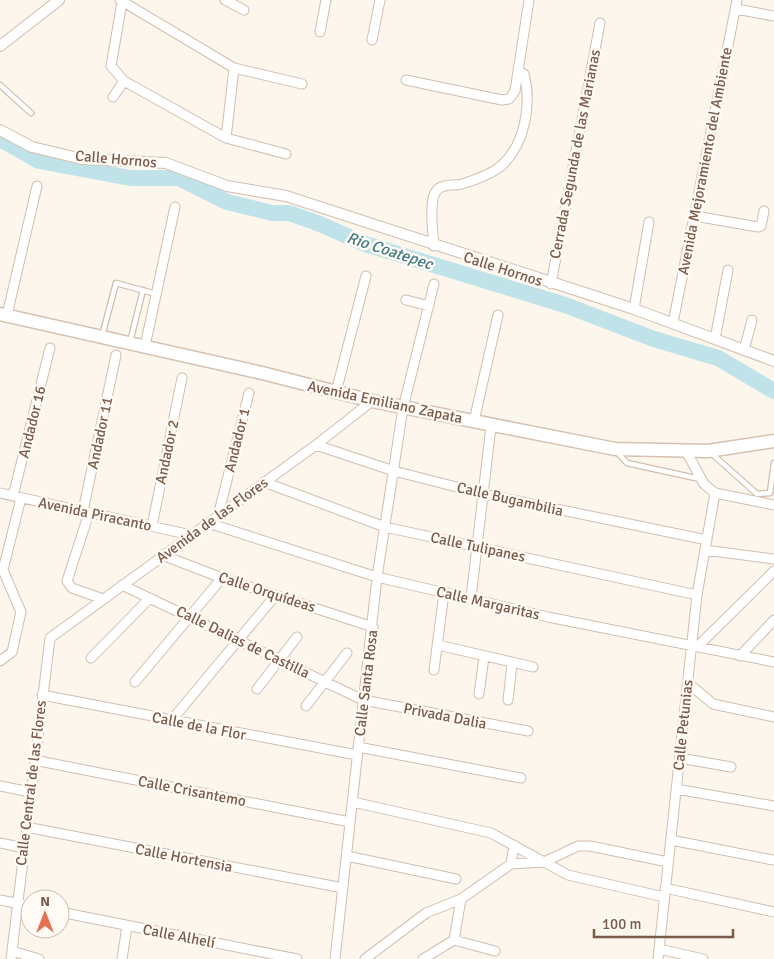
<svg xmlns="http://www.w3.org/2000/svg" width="774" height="959" font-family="Signika,sans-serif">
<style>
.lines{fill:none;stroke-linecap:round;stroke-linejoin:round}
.river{stroke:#bfe3e8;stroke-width:16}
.service-casing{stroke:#d1beb0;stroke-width:7}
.minor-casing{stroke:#d1beb0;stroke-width:11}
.tertiary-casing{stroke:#d1beb0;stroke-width:12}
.secondary-casing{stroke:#d6c0b0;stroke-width:15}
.service{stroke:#fff;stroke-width:4.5}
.minor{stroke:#fff;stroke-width:9}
.tertiary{stroke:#fff;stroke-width:10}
.secondary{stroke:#fff;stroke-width:12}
.labels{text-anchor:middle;stroke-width:5;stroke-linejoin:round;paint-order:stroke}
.street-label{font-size:15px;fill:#7a5c4d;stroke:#fffaf3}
.water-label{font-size:16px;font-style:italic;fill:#437c86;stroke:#fffaf3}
</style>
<rect width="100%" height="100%" fill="#fdf6ec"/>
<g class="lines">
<path class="river" d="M 0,139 L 39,161 L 130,178 L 179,178 L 227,202 L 272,213 L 289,213 L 320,224 L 365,244 L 565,305 L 654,339 L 718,358 L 774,391"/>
<g class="service-casing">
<path id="service" d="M 0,85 L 31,113
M 102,336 L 116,283 L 156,294
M 130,342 L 143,290
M 617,452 L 627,463 L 700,479
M 711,453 L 757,494 L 770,493 L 774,463"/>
</g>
<g class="minor-casing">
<path id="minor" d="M 120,0 L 234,68 L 302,84
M 225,0 L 244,10
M 736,9 L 774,16
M 320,32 L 326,0
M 372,40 L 380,0
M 406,80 L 502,100 L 509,99 L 515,91 L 529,0
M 124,81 L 226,138 L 286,154
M 113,97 L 124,81 L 111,66 L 122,2
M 226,138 L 234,68
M 695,216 L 758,227 L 761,226 L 764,211
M 434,246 C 433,233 428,199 437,190 C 443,183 454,186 462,184 C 475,180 490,175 501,166 C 525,145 532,104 524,74 L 518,71
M 551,284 L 600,23
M 406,300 L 429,306
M 634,309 L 649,222
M 7,315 L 37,186
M 673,323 L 737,0
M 715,339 L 728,270
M 145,346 L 175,207
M 744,350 L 752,320
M 336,392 L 366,276
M 474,421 L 498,315
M 316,445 L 394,471 L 484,494 L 707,540
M 686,451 L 704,484 L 715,493 L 774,505
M 264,482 L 385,527 L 697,595
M 0,493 L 191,535
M 13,496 L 50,348
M 83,511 L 116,355
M 89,513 L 67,581 L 72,588 L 103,599
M 218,516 L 249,393
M 208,523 L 377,577 L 548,617 L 774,662
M 152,526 L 182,378
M 705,550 L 774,559
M 162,555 L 222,578 L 373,627
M 122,585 L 363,700 L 528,731
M 471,598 L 491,426
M 438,645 L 533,667
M 697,647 L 774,571
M 740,656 L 774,620
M 91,658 L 150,598
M 0,661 L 12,652 L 21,612 L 3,570 L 21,498
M 434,670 L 444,593
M 135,682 L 222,578
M 688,683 L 713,704 L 774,717
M 257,689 L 297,637
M 479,694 L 484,657
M 42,695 L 357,755
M 508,700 L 512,664
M 306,706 L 347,653
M 171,721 L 275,596
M 358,747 L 521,778
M 680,758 L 731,767
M 34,760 L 350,822
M 0,786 L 30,792
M 676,789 L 774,806
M 353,802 L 491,833 L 568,875 L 664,897
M 26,827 L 343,888
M 671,840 L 773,860
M 0,843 L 24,848
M 347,856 L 456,879
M 511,864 L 514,845
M 665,888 L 774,912
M 0,900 L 30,906
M 60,912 L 297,959
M 454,940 L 461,899
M 659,949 L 703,959
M 12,951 L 39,959
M 11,959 L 50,638 L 316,445 L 372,401
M 122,959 L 127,926
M 335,959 L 377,577 L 403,408 L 434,284
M 365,959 L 426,913 L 461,899 L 511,864 L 544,862 L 578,846 L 590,846 L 668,862
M 423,959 L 454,940 L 495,951
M 658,959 L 697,595 L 715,493"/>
</g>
<g class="tertiary-casing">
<path id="tertiary" d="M 0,46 L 59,0
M 0,130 L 32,147 L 82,159 L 166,163 L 227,186 L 286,196 L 634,309 L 774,361"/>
</g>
<g class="secondary-casing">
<path id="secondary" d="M 0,314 L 262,373 L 372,401 L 615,449 L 708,451 L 774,441"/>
</g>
<use href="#service" class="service"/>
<use href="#minor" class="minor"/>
<use href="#tertiary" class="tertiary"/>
<use href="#secondary" class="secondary"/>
</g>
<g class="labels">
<g class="street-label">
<text transform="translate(575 154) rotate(-79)" y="5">Cerrada Segunda de las Marianas</text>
<text transform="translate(116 159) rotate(5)" y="5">Calle Hornos</text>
<text transform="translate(705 161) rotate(-79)" y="5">Avenida Mejoramiento del Ambiente</text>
<text transform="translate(503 269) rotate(18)" y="5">Calle Hornos</text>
<text transform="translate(385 402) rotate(12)" y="5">Avenida Emiliano Zapata</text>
<text transform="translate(32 422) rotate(-76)" y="5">Andador 16</text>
<text transform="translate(100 433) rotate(-78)" y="5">Andador 11</text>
<text transform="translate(237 440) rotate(-76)" y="5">Andador 1</text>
<text transform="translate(167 452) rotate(-78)" y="5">Andador 2</text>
<text transform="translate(510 499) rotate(13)" y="5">Calle Bugambilia</text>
<text transform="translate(95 514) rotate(12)" y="5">Avenida Piracanto</text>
<text transform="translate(212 520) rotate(-36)" y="5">Avenida de las Flores</text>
<text transform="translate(478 547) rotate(12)" y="5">Calle Tulipanes</text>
<text transform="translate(267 592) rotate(18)" y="5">Calle Orquídeas</text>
<text transform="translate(488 603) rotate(13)" y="5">Calle Margaritas</text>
<text transform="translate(243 642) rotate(26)" y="5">Calle Dalias de Castilla</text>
<text transform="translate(366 683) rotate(-83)" y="5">Calle Santa Rosa</text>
<text transform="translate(445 716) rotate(11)" y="5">Privada Dalia</text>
<text transform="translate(683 725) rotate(-84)" y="5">Calle Petunias</text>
<text transform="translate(199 726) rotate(11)" y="5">Calle de la Flor</text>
<text transform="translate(31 783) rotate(-83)" y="5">Calle Central de las Flores</text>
<text transform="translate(192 791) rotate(11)" y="5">Calle Crisantemo</text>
<text transform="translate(184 858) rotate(11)" y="5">Calle Hortensia</text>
<text transform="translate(179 936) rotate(11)" y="5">Calle Alhelí</text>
</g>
<g class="water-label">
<text transform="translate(390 250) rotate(18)" y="6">Rio Coatepec</text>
</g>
</g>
<g transform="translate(45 914)"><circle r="24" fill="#fffaf3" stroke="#cabbb1"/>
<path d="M0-4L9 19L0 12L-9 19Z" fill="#e76f51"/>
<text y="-8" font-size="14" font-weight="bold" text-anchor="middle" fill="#7a5c4d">N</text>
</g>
<path d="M594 929v8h139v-8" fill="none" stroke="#7a5c4d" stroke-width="2.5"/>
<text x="602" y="929" font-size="15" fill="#7a5c4d" stroke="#fffaf3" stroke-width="4" paint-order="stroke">100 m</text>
</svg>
